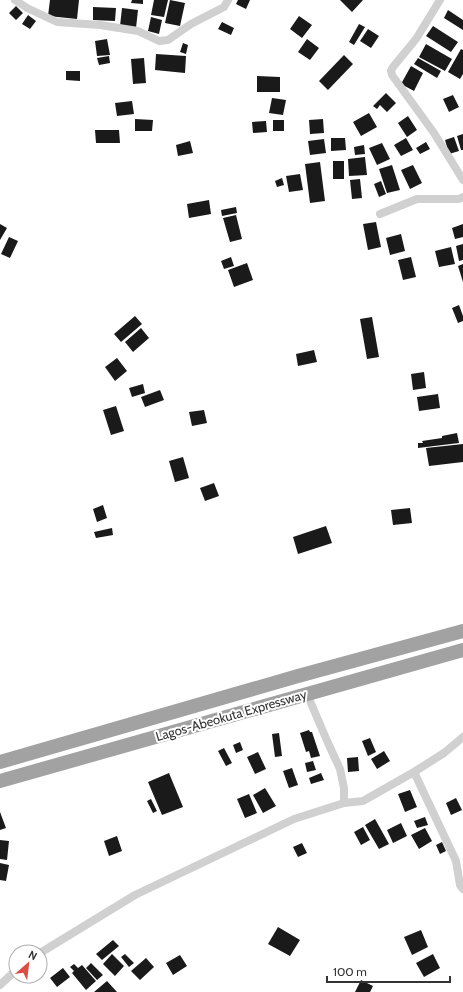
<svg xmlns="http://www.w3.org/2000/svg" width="463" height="992" font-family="Cabin,sans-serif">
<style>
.building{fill:#1a1a1a}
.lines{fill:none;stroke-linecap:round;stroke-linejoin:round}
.minor{stroke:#d0d0d0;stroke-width:8}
.trunk{stroke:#a2a2a2;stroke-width:14}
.labels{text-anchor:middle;stroke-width:4;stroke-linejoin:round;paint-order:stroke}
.street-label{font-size:13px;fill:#333;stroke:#fff}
</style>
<rect width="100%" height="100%" fill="#fff"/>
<path class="building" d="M 50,0 L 79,0 L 77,19 L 48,16 Z
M 132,0 L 143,0 L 143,4 L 131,3 Z
M 154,0 L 168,0 L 164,17 L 151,15 Z
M 170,0 L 185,3 L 180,26 L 165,23 Z
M 238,0 L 250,0 L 246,9 L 236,4 Z
M 340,0 L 363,0 L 352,12 Z
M 16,6 L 23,13 L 16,20 L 9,13 Z
M 93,7 L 116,8 L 115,21 L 93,20 Z
M 122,8 L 138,10 L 136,28 L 120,26 Z
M 448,10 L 463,20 L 463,30 L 444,18 Z
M 28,15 L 36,21 L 30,29 L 22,24 Z
M 299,16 L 312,25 L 302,38 L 290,29 Z
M 151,17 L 162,20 L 159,34 L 148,31 Z
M 222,22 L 234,28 L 231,35 L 218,29 Z
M 359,24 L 365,27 L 354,45 L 349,42 Z
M 433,26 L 458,42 L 451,52 L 426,36 Z
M 368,29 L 379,36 L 371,48 L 360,41 Z
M 107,39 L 110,55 L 97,56 L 95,41 Z
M 307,39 L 319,48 L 310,60 L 298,52 Z
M 183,43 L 188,45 L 186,54 L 180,52 Z
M 426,44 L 452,59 L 445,71 L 419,57 Z
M 461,49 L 463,50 L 463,74 L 460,79 L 448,72 Z
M 156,54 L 186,56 L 185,73 L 155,70 Z
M 344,55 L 353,64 L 328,90 L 319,81 Z
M 109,56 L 110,63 L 99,65 L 97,58 Z
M 144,58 L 146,83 L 133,84 L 131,59 Z
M 418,58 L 441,71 L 437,78 L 414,64 Z
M 411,66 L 423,73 L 414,91 L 401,84 Z
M 66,71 L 80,71 L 80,81 L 66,80 Z
M 257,76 L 280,77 L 280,92 L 257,92 Z
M 386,93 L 396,103 L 387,112 L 380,105 L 377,109 L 373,106 Z
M 453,95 L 459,107 L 449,112 L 443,99 Z
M 272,98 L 286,100 L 283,115 L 269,113 Z
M 132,101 L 134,114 L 117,116 L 115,103 Z
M 369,113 L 377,127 L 361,136 L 353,122 Z
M 408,116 L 417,130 L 407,137 L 398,123 Z
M 135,119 L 153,120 L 152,131 L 135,131 Z
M 323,119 L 324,133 L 310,134 L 309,120 Z
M 273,120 L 284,120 L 284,131 L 273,131 Z
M 266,121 L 267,132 L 253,133 L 252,122 Z
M 95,130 L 119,130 L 120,143 L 96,143 Z
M 463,134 L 463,150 L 461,150 L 457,136 Z
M 454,137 L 459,151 L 449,154 L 445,140 Z
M 331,138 L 345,138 L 346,150 L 331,151 Z
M 406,138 L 413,150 L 401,156 L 394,145 Z
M 324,139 L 326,153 L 310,155 L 308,141 Z
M 190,141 L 193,153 L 178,156 L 176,145 Z
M 426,142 L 430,149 L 420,154 L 416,148 Z
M 382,143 L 390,159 L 377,165 L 369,148 Z
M 364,145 L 365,154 L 355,155 L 354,147 Z
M 365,157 L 367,175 L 349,176 L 348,159 Z
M 333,161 L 344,161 L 344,179 L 333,179 Z
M 320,162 L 325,201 L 310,203 L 305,164 Z
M 392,165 L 400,190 L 387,193 L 379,169 Z
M 413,165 L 422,183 L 410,189 L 401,170 Z
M 300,174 L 303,190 L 289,192 L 286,176 Z
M 282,178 L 284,185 L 277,187 L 275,181 Z
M 360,179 L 362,198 L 352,199 L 350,180 Z
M 381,181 L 386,194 L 379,197 L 374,184 Z
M 209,200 L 211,214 L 189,218 L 187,204 Z
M 236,207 L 237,213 L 222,216 L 221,210 Z
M 236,215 L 242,239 L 230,242 L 223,218 Z
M 376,222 L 381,247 L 368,250 L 363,224 Z
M 0,224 L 7,228 L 0,240 Z
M 463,224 L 463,237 L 455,239 L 452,228 Z
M 401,234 L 405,251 L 390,255 L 386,238 Z
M 9,237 L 18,241 L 10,258 L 1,254 Z
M 463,244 L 463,260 L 459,261 L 456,246 Z
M 451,247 L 455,264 L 439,267 L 435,251 Z
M 231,257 L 234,266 L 224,269 L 221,261 Z
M 411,257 L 416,277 L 403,280 L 398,260 Z
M 247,263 L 253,280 L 234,287 L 228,270 Z
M 463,264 L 463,282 L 458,266 Z
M 459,305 L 463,316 L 463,321 L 458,323 L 452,308 Z
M 135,316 L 142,324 L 121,342 L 114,334 Z
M 372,317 L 379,357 L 367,359 L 360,319 Z
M 141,328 L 149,338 L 133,352 L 125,342 Z
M 314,350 L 317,362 L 298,366 L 296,354 Z
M 117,358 L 127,371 L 115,381 L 105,367 Z
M 424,372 L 426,388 L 413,390 L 411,374 Z
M 143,384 L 145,393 L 132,397 L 129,388 Z
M 160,390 L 164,400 L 145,407 L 141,397 Z
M 438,394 L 440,408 L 419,411 L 417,397 Z
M 116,406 L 124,431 L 111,435 L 103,410 Z
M 204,410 L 207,423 L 192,426 L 189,412 Z
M 457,433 L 459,443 L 418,448 L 418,443 L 423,443 L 422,441 L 442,438 L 442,436 Z
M 463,444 L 463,462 L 429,466 L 426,448 Z
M 183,457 L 189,478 L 175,482 L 169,461 Z
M 214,483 L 219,496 L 205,501 L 200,488 Z
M 103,505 L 107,518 L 97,522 L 93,509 Z
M 410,508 L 412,523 L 393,525 L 391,510 Z
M 326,526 L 332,543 L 298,554 L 293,537 Z
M 112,528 L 113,535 L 96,538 L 94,532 Z
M 309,730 L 310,732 L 312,732 L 320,756 L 311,758 L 309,751 L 306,752 L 300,733 Z
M 279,733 L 282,756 L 275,757 L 272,734 Z
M 370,738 L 376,752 L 368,756 L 362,741 Z
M 240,742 L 243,750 L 236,753 L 233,745 Z
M 224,748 L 232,763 L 226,766 L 218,751 Z
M 384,751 L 390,761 L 377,769 L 371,759 Z
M 258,752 L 266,769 L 255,774 L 247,757 Z
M 358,757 L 359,771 L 348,772 L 347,758 Z
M 313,761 L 316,770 L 307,772 L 305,763 Z
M 292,768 L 298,785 L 289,788 L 283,771 Z
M 169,773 L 183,807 L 162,815 L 148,782 Z
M 321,773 L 324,780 L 311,784 L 309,778 Z
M 265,788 L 276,806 L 263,813 L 253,795 Z
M 410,790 L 417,807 L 405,812 L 398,794 Z
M 249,794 L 257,813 L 245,818 L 237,799 Z
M 456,798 L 462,810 L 451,815 L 446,803 Z
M 151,799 L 157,811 L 153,813 L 147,801 Z
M 0,812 L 6,828 L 0,830 Z
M 425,817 L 428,825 L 417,828 L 414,821 Z
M 375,819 L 389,844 L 379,849 L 365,825 Z
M 401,823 L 407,836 L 393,843 L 387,830 Z
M 363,827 L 370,840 L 361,845 L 354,832 Z
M 425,828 L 432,841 L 419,849 L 411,835 Z
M 117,836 L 122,851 L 109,856 L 104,841 Z
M 0,840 L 9,841 L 7,860 L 0,859 Z
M 442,842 L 446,851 L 440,854 L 436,845 Z
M 302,843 L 307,853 L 298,857 L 293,847 Z
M 0,863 L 9,865 L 6,881 L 0,880 Z
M 278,927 L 300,940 L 290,956 L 268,944 Z
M 421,930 L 428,947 L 412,955 L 404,937 Z
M 113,940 L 119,946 L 102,960 L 96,954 Z
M 112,954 L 124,966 L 115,976 L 103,964 Z
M 125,954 L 134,963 L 129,967 L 121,957 Z
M 433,954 L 440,968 L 424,977 L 416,963 Z
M 180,955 L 187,966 L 173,975 L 166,963 Z
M 146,958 L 154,967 L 140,980 L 131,971 Z
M 91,963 L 103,975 L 97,980 L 86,968 Z
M 74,964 L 78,968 L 82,965 L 96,981 L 86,990 L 72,973 L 74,971 L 70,967 Z
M 63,968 L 70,977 L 57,987 L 50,978 Z
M 361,980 L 373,986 L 370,992 L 355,992 Z
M 107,981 L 117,992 L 94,992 Z"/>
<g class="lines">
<path class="minor" d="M 15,0 L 27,8 L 57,22 L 100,25 L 138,31 L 159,41 L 168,40 L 191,24 L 224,7 L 228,0
M 440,0 L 416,39 L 393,67 L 391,71 L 392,75 L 434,133 L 463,180
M 380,214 L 417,199 L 459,199 L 463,197
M 307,694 L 328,743 L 340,769 L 344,788 L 344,803
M 414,772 L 456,861 L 460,885 L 463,889
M 40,953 L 135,895 L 294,819 L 344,803 L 363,801 L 414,772 L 444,753 L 463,737
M 0,985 L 16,970"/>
<path class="trunk" d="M 0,762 L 298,676 L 463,631
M 0,781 L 463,650"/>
</g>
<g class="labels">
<g class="street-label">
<text transform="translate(231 715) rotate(-16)" y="5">Lagos-Abeokuta Expressway</text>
</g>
</g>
<g transform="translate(28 964) rotate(28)"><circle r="19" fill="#ffffff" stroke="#adadad"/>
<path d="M0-3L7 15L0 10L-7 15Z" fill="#dd4c41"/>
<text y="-6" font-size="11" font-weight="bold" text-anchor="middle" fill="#333333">N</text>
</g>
<path d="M327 976v6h123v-6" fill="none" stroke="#333333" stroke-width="2"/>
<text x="333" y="976" font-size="12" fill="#333333" stroke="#ffffff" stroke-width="3" paint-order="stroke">100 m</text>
</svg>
